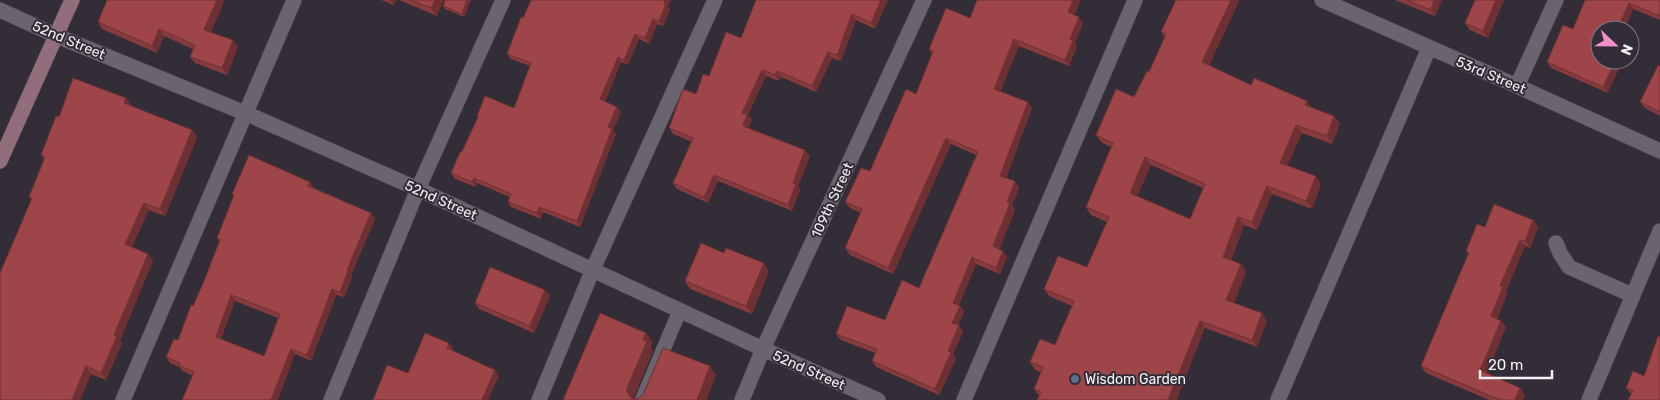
<svg xmlns="http://www.w3.org/2000/svg" width="1660" height="400" font-family="Rubik,sans-serif">
<style>
.lines{fill:none;stroke-linecap:round;stroke-linejoin:round}
.service-casing{stroke:#4e4a51;stroke-width:15}
.minor-casing{stroke:#4e4a51;stroke-width:16}
.secondary-casing{stroke:#4e4a51;stroke-width:16}
.service{stroke:#69646e;stroke-width:14}
.minor{stroke:#69646e;stroke-width:15}
.secondary{stroke:#926e7d;stroke-width:15}
.wall{fill:#873b3e;fill-rule:evenodd}
.shaded-wall{fill:#6e3032}
.building{fill:#9d4548;stroke:#6e3032;fill-rule:evenodd}
.service-dot{fill:#5c6f8a;stroke:#322d36;stroke-width:2}
.labels{text-anchor:middle;stroke-width:4;stroke-linejoin:round;paint-order:stroke}
.street-label{font-size:14px;fill:#f3f0f6;stroke:#322d36}
.poi-label{font-size:14px;fill:#f3f0f6;stroke:#322d36;text-anchor:start}
</style>
<rect width="100%" height="100%" fill="#322d36"/>
<g class="lines">
<g class="service-casing">
<path id="service" d="M 642,400 L 680,310"/>
</g>
<g class="minor-casing">
<path id="minor" d="M 1322,0 L 1517,86 L 1660,151
M 0,10 L 57,36 L 245,113 L 418,189 L 763,349 L 878,400
M 1517,86 L 1556,0
M 1556,243 L 1560,253 L 1569,267 L 1632,295
M 123,400 L 294,0
M 331,400 L 418,189 L 503,0
M 539,400 L 593,269 L 715,0
M 742,400 L 763,349 L 924,0
M 964,400 L 1135,0
M 1278,400 L 1429,48
M 1589,400 L 1660,231"/>
</g>
<g class="secondary-casing">
<path id="secondary" d="M 0,161 L 72,0"/>
</g>
<use href="#service" class="service"/>
<use href="#minor" class="minor"/>
<use href="#secondary" class="secondary"/>
</g>
<path class="wall" d="M 381,0 L 396,0 L 394,5 Z
M 399,0 L 443,0 L 437,16 Z
M 445,0 L 471,0 L 464,17 L 445,9 L 443,6 Z
M 888,0 L 875,29 L 856,20 L 841,61 L 832,58 L 816,92 L 781,77 L 779,81 L 766,76 L 748,115 L 752,120 L 748,128 L 810,156 L 798,186 L 800,190 L 792,211 L 718,181 L 708,203 L 677,189 L 673,183 L 692,142 L 673,134 L 669,128 L 741,38 Z
M 977,0 L 1081,0 L 1074,15 L 1083,23 L 1075,43 L 1077,47 L 1069,66 L 1019,46 L 1000,91 L 1032,108 L 1006,178 L 1019,188 L 1012,206 L 1015,210 L 999,249 L 1003,251 L 1007,257 L 1000,274 L 976,264 L 959,305 L 960,306 L 964,312 L 958,325 L 963,332 L 953,355 L 956,359 L 939,395 L 876,367 L 872,361 L 875,353 L 841,340 L 836,334 L 885,320 L 919,288 L 976,155 L 951,144 L 893,274 L 850,255 L 845,248 L 861,213 L 850,208 L 845,202 L 870,171 L 916,94 L 932,54 L 929,49 L 970,18 Z
M 1176,0 L 1239,0 L 1239,1 L 1209,65 L 1251,85 L 1334,116 L 1340,124 L 1332,144 L 1302,133 L 1287,166 L 1321,184 L 1312,209 L 1272,194 L 1257,230 L 1244,225 L 1231,260 L 1241,264 L 1246,272 L 1234,303 L 1267,321 L 1257,347 L 1205,328 L 1039,396 L 1034,389 L 1041,372 L 1035,370 L 1030,362 L 1055,345 L 1072,306 L 1049,296 L 1044,289 L 1087,267 L 1107,222 L 1091,215 L 1086,207 L 1111,147 L 1101,142 L 1096,135 L 1134,97 L 1149,72 L 1165,38 L 1161,32 ZM 1151,165 L 1203,188 L 1190,219 L 1137,196 Z
M 1395,0 L 1442,0 L 1435,16 Z
M 1475,0 L 1504,0 L 1488,38 L 1470,30 L 1465,23 Z
M 1585,0 L 1660,0 L 1660,20 L 1633,9 L 1624,30 L 1600,30 L 1608,93 L 1551,68 L 1547,62 L 1573,29 Z
M 668,7 L 670,9 L 663,26 L 657,24 L 649,44 L 639,39 L 628,65 L 621,62 L 605,102 L 617,107 L 621,112 L 613,130 L 616,134 L 580,227 L 543,212 L 541,219 L 511,207 L 508,202 L 509,197 L 477,183 L 476,187 L 455,179 L 451,173 L 478,117 L 477,116 L 514,108 L 530,66 L 511,59 L 507,54 L 523,18 Z
M 98,22 L 211,32 L 233,40 L 238,47 L 227,75 L 195,63 L 190,57 L 193,49 L 164,36 L 157,53 L 102,29 Z
M 1660,66 L 1660,116 L 1645,108 L 1640,102 Z
M 131,105 L 131,106 L 192,130 L 197,138 L 165,216 L 149,210 L 132,247 L 148,254 L 153,261 L 120,340 L 122,343 L 106,380 L 91,374 L 80,400 L 0,400 L 31,199 L 29,197 L 44,159 L 41,155 L 59,117 Z
M 314,188 L 371,213 L 375,219 L 351,275 L 352,277 L 344,297 L 336,295 L 311,361 L 295,354 L 193,376 L 183,371 L 179,367 L 170,363 L 166,357 L 178,340 L 204,281 L 219,242 L 217,238 L 234,197 L 232,194 ZM 235,301 L 278,318 L 264,356 L 221,339 Z
M 1533,220 L 1538,227 L 1530,248 L 1525,246 L 1506,291 L 1507,294 L 1497,319 L 1501,321 L 1506,327 L 1487,373 L 1520,388 L 1525,395 L 1523,400 L 1489,400 L 1426,373 L 1421,366 L 1468,254 L 1466,251 Z
M 769,271 L 752,314 L 690,289 L 685,281 Z
M 545,290 L 550,296 L 534,333 L 479,309 L 475,303 Z
M 1644,376 L 1660,400 L 1631,394 L 1630,393 L 1626,388 Z"/>
<path class="shaded-wall" d="M 217,0 L 225,0 L 209,37 L 204,30 Z
M 390,0 L 396,0 L 394,5 Z
M 435,0 L 443,0 L 437,16 L 431,8 Z
M 467,0 L 471,0 L 464,17 L 462,14 Z
M 665,0 L 671,0 L 668,7 L 670,9 L 663,26 L 659,21 Z
M 881,0 L 888,0 L 875,29 L 871,23 Z
M 1073,0 L 1081,0 L 1073,19 L 1068,12 Z
M 1231,0 L 1239,0 L 1239,1 L 1207,70 L 1202,62 Z
M 1434,0 L 1442,0 L 1435,16 L 1431,10 Z
M 1496,0 L 1504,0 L 1488,38 L 1483,31 Z
M 1629,3 L 1633,9 L 1624,30 L 1617,30 Z
M 852,14 L 856,20 L 841,61 L 837,55 Z
M 1079,17 L 1083,23 L 1075,43 L 1077,47 L 1069,66 L 1065,60 L 1070,39 Z
M 653,19 L 657,24 L 649,44 L 645,38 Z
M 159,29 L 164,36 L 157,53 L 152,46 Z
M 635,34 L 639,39 L 628,65 L 624,60 Z
M 1014,39 L 1019,46 L 999,95 L 994,89 Z
M 233,40 L 238,47 L 227,75 L 222,68 Z
M 828,52 L 832,58 L 816,92 L 812,86 Z
M 618,57 L 621,62 L 604,105 L 600,99 Z
M 1616,60 L 1623,60 L 1608,93 L 1603,87 Z
M 762,70 L 766,76 L 748,115 L 752,120 L 747,132 L 743,126 L 742,113 Z
M 777,71 L 781,77 L 779,81 L 775,75 Z
M 126,98 L 131,105 L 129,111 L 124,103 Z
M 1307,101 L 1312,109 L 1305,105 Z
M 1028,102 L 1032,108 L 1004,182 L 1000,176 Z
M 617,107 L 621,112 L 613,130 L 616,134 L 580,227 L 577,221 L 608,127 Z
M 1334,116 L 1340,124 L 1332,144 L 1327,136 Z
M 1296,125 L 1302,133 L 1285,170 L 1280,163 Z
M 192,130 L 197,138 L 165,216 L 160,209 Z
M 946,138 L 951,144 L 893,274 L 888,268 Z
M 805,150 L 810,156 L 798,186 L 800,190 L 792,211 L 788,205 L 793,183 Z
M 1145,157 L 1151,165 L 1135,201 L 1130,193 Z
M 714,175 L 718,181 L 708,203 L 704,197 Z
M 1316,176 L 1321,184 L 1312,209 L 1306,201 Z
M 474,178 L 477,183 L 476,187 L 472,182 Z
M 1015,181 L 1019,188 L 1012,206 L 1015,210 L 998,253 L 993,246 L 1007,202 Z
M 310,182 L 314,188 L 312,192 L 308,186 Z
M 1267,186 L 1272,194 L 1257,230 L 1252,222 Z
M 144,203 L 149,210 L 130,251 L 125,244 Z
M 539,207 L 543,212 L 541,219 L 537,213 Z
M 371,213 L 375,219 L 351,275 L 352,277 L 344,297 L 340,292 L 347,270 Z
M 1238,217 L 1244,225 L 1229,265 L 1223,257 Z
M 1533,220 L 1538,227 L 1530,248 L 1525,241 Z
M 1520,240 L 1525,246 L 1506,291 L 1507,294 L 1496,323 L 1491,316 L 1500,286 Z
M 1003,251 L 1007,257 L 1000,274 L 996,268 Z
M 148,254 L 153,261 L 120,340 L 122,343 L 106,380 L 101,373 L 114,335 Z
M 972,257 L 976,264 L 957,309 L 953,303 Z
M 764,263 L 769,271 L 752,314 L 746,306 Z
M 1241,264 L 1246,272 L 1232,308 L 1226,300 Z
M 332,289 L 336,295 L 311,361 L 307,355 Z
M 545,290 L 550,296 L 534,333 L 530,326 Z
M 231,295 L 235,301 L 220,342 L 216,337 Z
M 960,306 L 964,312 L 957,329 L 952,323 Z
M 1262,313 L 1267,321 L 1257,347 L 1252,340 Z
M 1200,321 L 1205,328 L 1177,400 L 1168,400 Z
M 1501,321 L 1506,327 L 1485,377 L 1480,370 Z
M 959,325 L 963,332 L 953,355 L 956,359 L 939,395 L 935,389 L 948,351 Z
M 646,333 L 653,342 L 651,347 L 653,351 L 634,397 L 634,400 L 632,400 L 627,392 L 627,388 Z
M 449,343 L 453,348 L 451,353 L 447,348 Z
M 291,349 L 295,354 L 278,400 L 271,400 Z
M 86,366 L 91,374 L 80,400 L 72,400 Z
M 710,366 L 716,375 L 707,400 L 697,400 Z
M 495,370 L 499,376 L 488,400 L 482,400 Z
M 1520,388 L 1525,395 L 1523,400 L 1515,400 Z"/>
<path class="building" d="M 107,0 L 217,0 L 204,30 L 233,40 L 222,68 L 190,57 L 195,45 L 159,29 L 152,46 L 98,22 Z
M 411,0 L 435,0 L 431,8 Z
M 445,0 L 467,0 L 462,14 L 443,6 Z
M 531,0 L 665,0 L 664,3 L 666,4 L 659,21 L 653,19 L 645,38 L 635,34 L 624,60 L 618,57 L 600,99 L 617,107 L 608,127 L 612,129 L 577,221 L 539,207 L 537,213 L 508,202 L 511,194 L 474,178 L 472,182 L 451,173 L 460,152 L 462,152 L 478,117 L 477,116 L 485,96 L 514,108 L 531,63 L 507,54 L 521,17 L 523,18 Z
M 756,0 L 881,0 L 871,23 L 852,14 L 837,55 L 828,52 L 812,86 L 777,71 L 775,75 L 762,70 L 742,113 L 747,114 L 743,126 L 805,150 L 793,183 L 796,184 L 788,205 L 714,175 L 704,197 L 673,183 L 693,138 L 669,128 L 683,89 L 696,94 L 703,74 L 709,76 L 726,32 L 741,38 Z
M 977,0 L 1073,0 L 1068,12 L 1079,17 L 1070,39 L 1073,40 L 1065,60 L 1014,39 L 994,89 L 1028,102 L 1000,176 L 1015,181 L 1007,202 L 1010,203 L 993,246 L 1003,251 L 996,268 L 972,257 L 953,303 L 960,306 L 952,323 L 959,325 L 948,351 L 951,352 L 935,389 L 872,361 L 877,349 L 836,334 L 847,306 L 885,320 L 902,280 L 919,288 L 978,152 L 946,138 L 888,268 L 845,248 L 862,209 L 845,202 L 861,168 L 870,171 L 906,89 L 916,94 L 933,51 L 929,49 L 946,8 L 970,18 Z
M 1176,0 L 1231,0 L 1202,62 L 1251,85 L 1254,78 L 1307,101 L 1305,105 L 1334,116 L 1327,136 L 1296,125 L 1280,163 L 1316,176 L 1306,201 L 1267,186 L 1252,222 L 1238,217 L 1223,257 L 1241,264 L 1226,300 L 1262,313 L 1252,340 L 1200,321 L 1168,400 L 1037,400 L 1041,392 L 1034,389 L 1043,367 L 1030,362 L 1040,339 L 1055,345 L 1074,301 L 1044,289 L 1058,256 L 1087,267 L 1109,217 L 1086,207 L 1113,143 L 1096,135 L 1116,89 L 1134,97 L 1147,71 L 1149,72 L 1166,34 L 1161,32 ZM 1145,157 L 1205,184 L 1190,219 L 1130,193 Z
M 1407,0 L 1434,0 L 1431,10 Z
M 1475,0 L 1496,0 L 1483,31 L 1465,23 Z
M 1585,0 L 1660,0 L 1660,16 L 1629,3 L 1617,30 L 1600,30 L 1600,60 L 1616,60 L 1603,87 L 1547,62 L 1563,25 L 1573,29 Z
M 1658,65 L 1660,66 L 1660,112 L 1640,102 Z
M 73,78 L 126,98 L 124,103 L 192,130 L 160,209 L 144,203 L 125,244 L 148,254 L 114,335 L 117,336 L 101,373 L 86,366 L 72,400 L 0,400 L 0,273 L 32,198 L 29,197 L 45,157 L 41,155 L 56,116 L 59,117 Z
M 249,155 L 310,182 L 308,186 L 371,213 L 347,270 L 348,271 L 340,292 L 332,289 L 307,355 L 291,349 L 271,400 L 182,400 L 194,372 L 178,365 L 180,363 L 166,357 L 174,339 L 178,340 L 191,305 L 193,306 L 204,281 L 220,240 L 217,238 L 234,195 L 232,194 ZM 231,295 L 280,314 L 264,356 L 216,337 Z
M 1494,204 L 1533,220 L 1525,241 L 1520,240 L 1500,286 L 1503,287 L 1491,316 L 1501,321 L 1480,370 L 1520,388 L 1515,400 L 1500,400 L 1421,366 L 1469,252 L 1466,251 L 1477,224 L 1485,227 Z
M 701,243 L 724,253 L 726,248 L 764,263 L 746,306 L 685,281 Z
M 490,267 L 545,290 L 530,326 L 475,303 Z
M 600,313 L 646,333 L 643,340 L 647,341 L 627,388 L 627,392 L 632,399 L 637,399 L 643,395 L 663,348 L 710,366 L 697,400 L 563,400 Z
M 425,333 L 449,343 L 447,348 L 495,370 L 482,400 L 373,400 L 387,365 L 408,373 Z
M 1658,336 L 1660,337 L 1660,400 L 1628,400 L 1633,391 L 1626,388 L 1633,371 L 1644,376 Z"/>
<circle class="service-dot" cx="1075" cy="379" r="5"/>
<g class="labels">
<g class="street-label">
<text transform="translate(69 40) rotate(23)" y="5">52nd Street</text>
<text transform="translate(1491 75) rotate(23)" y="5">53rd Street</text>
<text transform="translate(441 200) rotate(24)" y="5">52nd Street</text>
<text transform="translate(832 200) rotate(-65)" y="5">109th Street</text>
<text transform="translate(809 370) rotate(24)" y="5">52nd Street</text>
</g>
<g class="poi-label">
<text x="1085" y="384">Wisdom Garden</text>
</g>
</g>
<g transform="translate(1615 45) rotate(112)"><circle r="24" fill="#322d36" stroke="#7f7b83"/>
<path d="M0-4L9 19L0 12L-9 19Z" fill="#f790cd"/>
<text y="-8" font-size="14" font-weight="bold" text-anchor="middle" fill="#f3f0f6">N</text>
</g>
<path d="M1480 370v8h72v-8" fill="none" stroke="#f3f0f6" stroke-width="2.5"/>
<text x="1488" y="370" font-size="15" fill="#f3f0f6" stroke="#322d36" stroke-width="4" paint-order="stroke">20 m</text>
</svg>
